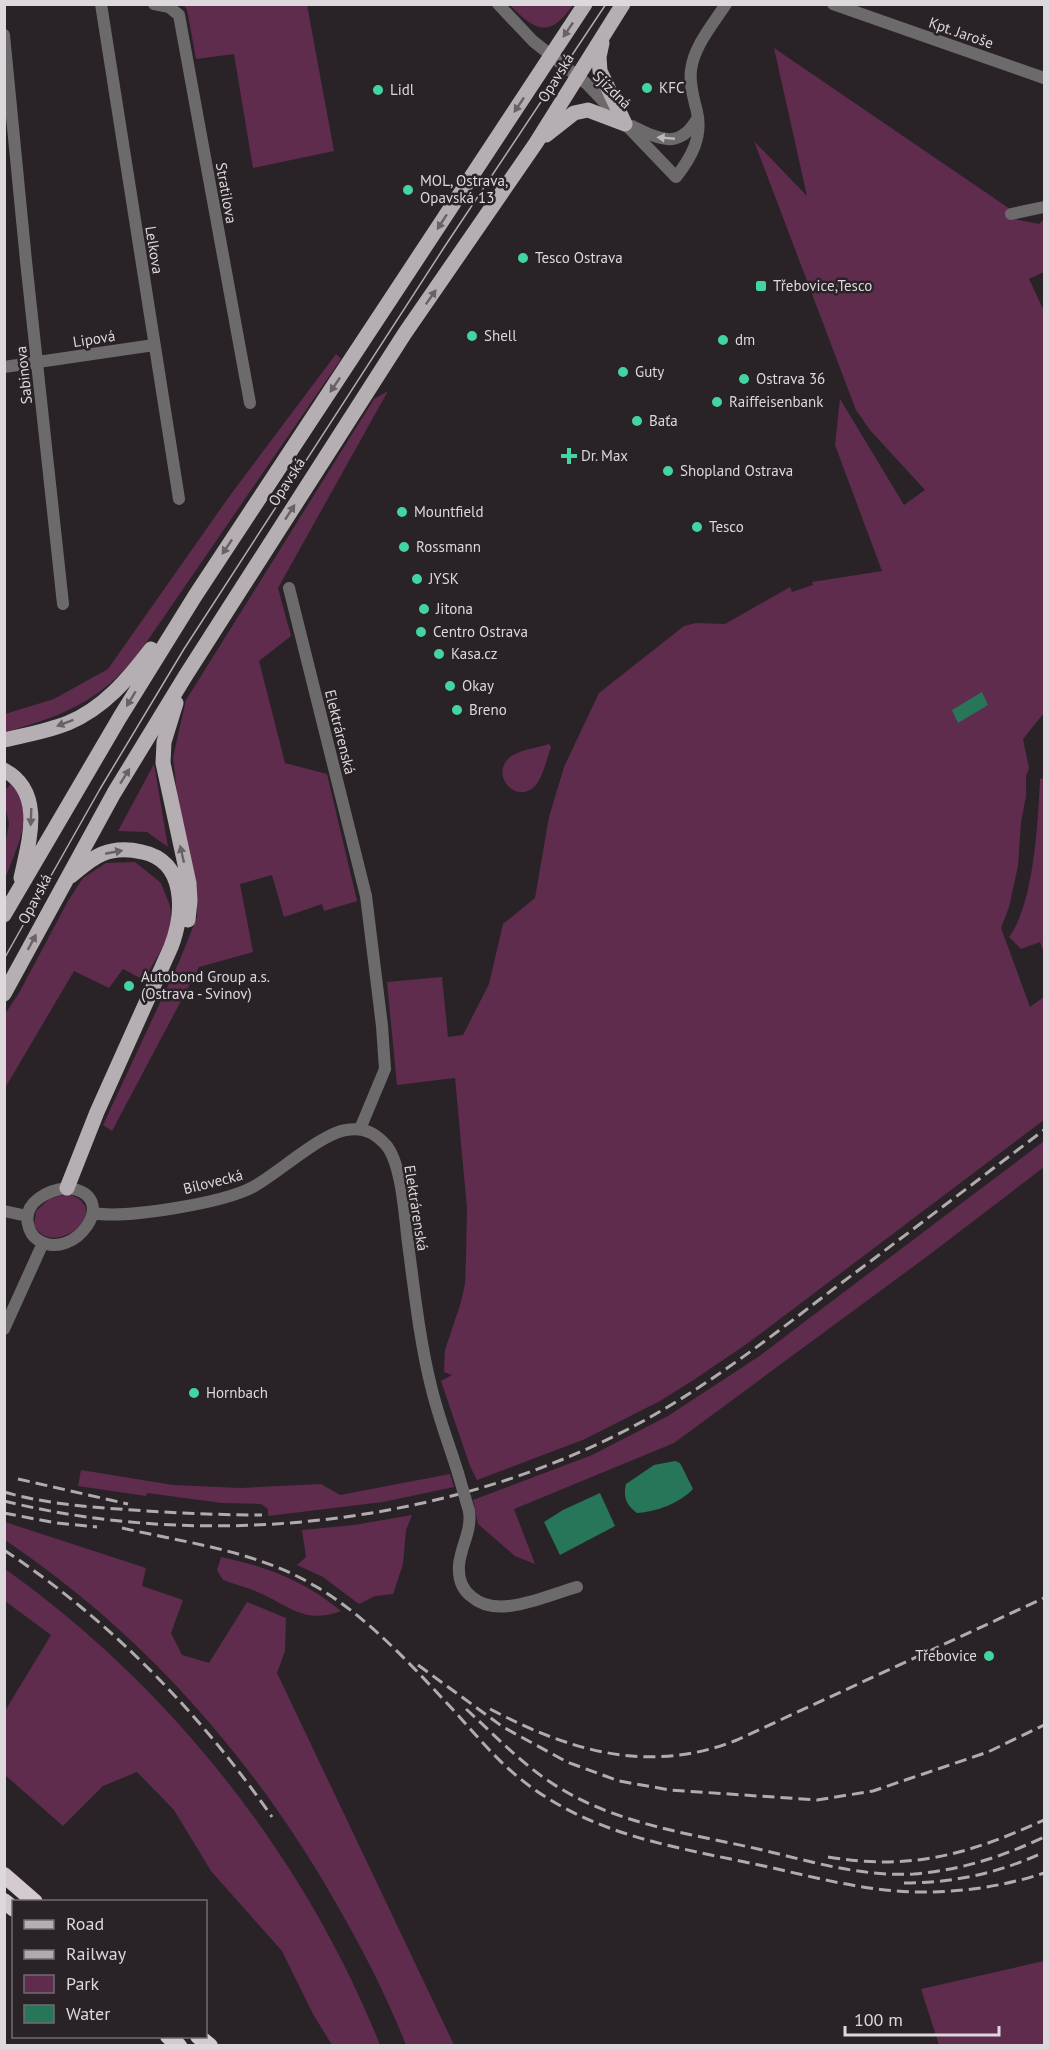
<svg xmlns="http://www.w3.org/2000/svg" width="1049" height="2050" font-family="'PT Sans',sans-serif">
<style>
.green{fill:#5f2c4e}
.water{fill:#277659}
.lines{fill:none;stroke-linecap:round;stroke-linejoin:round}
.minor{stroke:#6d6a6c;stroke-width:12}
.major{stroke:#b5afb3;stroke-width:15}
.highway{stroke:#d2cacf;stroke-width:16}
.tram{stroke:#b0abaf;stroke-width:1.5}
.rail{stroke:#b0abaf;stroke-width:3;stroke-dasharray:12 6;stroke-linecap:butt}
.minor-bridge{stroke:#6d6a6c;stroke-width:12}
.oneway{fill:#686266}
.oneway2{fill:#bbb7ba}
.poi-dot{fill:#42d4a1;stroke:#292327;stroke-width:2}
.labels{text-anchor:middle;stroke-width:5;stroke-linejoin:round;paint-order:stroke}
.street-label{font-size:15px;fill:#dcd8db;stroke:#292327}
.poi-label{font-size:15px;fill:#dcd8db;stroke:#292327;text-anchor:start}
</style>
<rect width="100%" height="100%" fill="#292327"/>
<path class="green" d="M 183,5 L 307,5 L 334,151 L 253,168 L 234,54 L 196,59 L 187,9 Z
M 510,5 L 573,5 C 549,39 535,31 510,5 Z
M 774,48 L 1010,209 L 1013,219 L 1039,224 L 1044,219 L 1044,272 L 1029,279 L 1044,311 L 1044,713 L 1023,739 L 1029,768 L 1026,776 L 1026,796 L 1021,822 L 1018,866 L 1009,907 L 1001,928 L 1030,1007 L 1044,997 L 1044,1120 L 748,1343 L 692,1381 L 660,1401 L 585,1439 L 477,1480 L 470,1466 L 441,1381 L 452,1375 L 444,1372 L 445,1350 L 461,1302 L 465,1284 L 466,1259 L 467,1208 L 455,1078 L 397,1085 L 387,982 L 442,977 L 448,1037 L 463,1035 L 489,984 L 503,924 L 535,898 L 549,817 L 564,767 L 599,693 L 684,626 L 696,623 L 725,624 L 790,587 L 792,592 L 813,585 L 812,582 L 882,571 L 835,445 L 840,399 L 904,505 L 925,490 L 870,430 L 856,410 L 754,141 L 807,196 Z
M 336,354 L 341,359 L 137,656 C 126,667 116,680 103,689 C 73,712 41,722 5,732 L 5,714 L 54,699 L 108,669 L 231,494 Z
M 388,391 L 278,588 L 291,636 L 259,661 L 285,763 L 327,774 L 357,901 L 324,911 L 322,904 L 284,917 L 272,875 L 240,884 L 253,952 L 199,967 L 112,1131 L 103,1125 L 179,962 L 197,917 L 197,886 L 178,803 L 173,757 L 186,700 L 374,399 Z
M 549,744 L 551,747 C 547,758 543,777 535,786 C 517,805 490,776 509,758 C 518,750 537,748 549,744 Z
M 154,764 L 168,847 L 147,832 L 118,831 Z
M 1044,778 L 1044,953 L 1040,942 L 1021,949 L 1009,937 C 1034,904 1038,821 1040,779 Z
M 11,784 C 39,806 15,852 5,879 L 5,844 L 9,824 L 5,805 L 5,790 Z
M 135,862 L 161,883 L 170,906 L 172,931 L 144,980 L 123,969 L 109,988 L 74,971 L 5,1088 L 5,1014 L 19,993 L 68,901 L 83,878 L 106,863 Z
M 1044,1141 L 1044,1167 L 929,1255 L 674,1443 L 514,1509 L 535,1564 L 515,1556 L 478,1524 L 473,1500 L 592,1455 L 668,1416 L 758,1357 Z
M 67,1194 C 118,1208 53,1262 34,1225 L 36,1211 L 49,1199 Z
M 81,1470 L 173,1485 L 241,1488 L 321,1484 L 340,1495 L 450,1474 L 454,1487 L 383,1502 L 268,1516 L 268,1509 L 261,1504 L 222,1503 L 147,1493 L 146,1496 L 78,1486 Z
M 412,1515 L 406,1530 L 403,1564 L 393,1594 L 375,1596 L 359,1604 L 323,1577 L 297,1565 L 306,1557 L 302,1530 L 354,1525 Z
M 5,1522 L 146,1568 L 142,1586 L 183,1600 L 171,1633 L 182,1655 L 209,1663 L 247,1602 L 286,1618 L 285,1651 L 277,1673 L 454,2045 L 406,2045 C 389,2002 368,1960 345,1919 C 262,1768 148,1636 5,1540 Z
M 221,1557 C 268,1567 303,1580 341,1611 C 306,1624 292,1608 262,1594 C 250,1588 236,1585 223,1580 L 217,1570 Z
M 5,1569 C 170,1686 305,1857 380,2045 L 332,2045 L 313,2014 L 282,1951 L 211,1871 L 174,1810 L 137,1772 L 103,1786 L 63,1826 L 5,1775 L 5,1711 L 51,1635 L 5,1601 Z
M 1044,1961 L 1044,2045 L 939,2045 L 921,1989 Z"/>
<path class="water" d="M 982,692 L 988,705 L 958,723 L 952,710 Z
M 675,1461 L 680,1463 L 693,1489 C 680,1503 656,1512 637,1513 C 626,1505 623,1497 626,1484 L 654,1465 Z
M 600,1493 L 615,1526 L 560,1555 L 544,1522 L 563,1510 Z"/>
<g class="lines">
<path class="minor" d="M 101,4 L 179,499
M 154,4 L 169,7 L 179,15 L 250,403
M 498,4 L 533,41 L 587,84 L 676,177 C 691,158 703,137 697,112 C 694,98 689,85 691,70 C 694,46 713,24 726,4
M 833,4 L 1044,78
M 4,35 L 26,261 L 63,604
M 632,126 C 659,139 680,151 698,117
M 1011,214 L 1044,207
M 4,367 L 154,345
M 289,588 L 366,896 L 382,1026 L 385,1069 L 360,1129
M 67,1188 C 124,1194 74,1264 38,1240 C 32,1236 29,1230 28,1224 C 23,1202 48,1190 67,1188 Z
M 4,1211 L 27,1216
M 93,1213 C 126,1219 223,1203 253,1187 C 277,1174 322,1133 346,1130 C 364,1127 375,1133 386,1145 C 403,1165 405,1225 409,1251 C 415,1296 420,1342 431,1386 C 438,1416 449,1444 458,1473
M 4,1329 L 43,1243
M 469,1511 C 472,1531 461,1545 459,1565 C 458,1578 461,1589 472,1597 C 498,1620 547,1595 577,1587"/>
<path class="major" d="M 602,43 L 599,57 L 600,71 L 625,124
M 546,135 L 574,113 L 588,110 L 625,124
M 176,703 L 164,742 L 163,763 L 189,883 L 190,901 L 188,920
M 4,740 C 25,735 48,731 68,723 C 104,708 128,679 151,649
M 4,770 C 45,792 29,841 21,878
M 4,915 L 120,717 L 195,596 L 585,4
M 4,994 L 114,793 L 186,675 L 405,333 L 536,143 L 623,4
M 67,1188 L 97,1112 L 171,947 C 184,914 187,861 142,852 C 129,849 114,849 102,854 C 90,859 81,868 71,876"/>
<path class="highway" d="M 4,1875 L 35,1902
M 4,1901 L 14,1909
M 168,2036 L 179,2046
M 198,2036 L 210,2046"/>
<path class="tram" d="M 4,959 L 100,789 L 184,649 L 445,246 L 606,4"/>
<path class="rail" d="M 18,1479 L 128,1504
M 4,1492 C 46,1504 89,1507 133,1510 C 176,1513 219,1515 262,1515
M 4,1501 C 219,1554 475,1522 666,1408 C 726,1372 781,1329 836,1287 C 906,1235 975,1182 1044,1130
M 4,1513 L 56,1523 L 97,1527
M 122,1528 C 187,1543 257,1551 315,1586 C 362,1613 406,1659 443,1699 C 468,1725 490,1754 518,1777 C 590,1836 676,1847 764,1866 C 813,1877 861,1890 912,1892 C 957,1893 1002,1887 1044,1873
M 4,1550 C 110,1620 200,1713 272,1817
M 418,1665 L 503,1727 L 567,1762 L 619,1781 L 670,1790 L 817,1800 L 873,1791 L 988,1752 L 1044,1725
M 466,1709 C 497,1737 526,1769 563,1790 C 622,1825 692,1834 758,1849 C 809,1861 861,1877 914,1874 C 961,1870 1002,1857 1044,1837
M 490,1709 C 570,1751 649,1775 737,1740 L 1044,1598
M 828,1857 C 911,1871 970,1854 1044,1820
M 904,1883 C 953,1883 1000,1873 1044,1852"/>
<path class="minor-bridge" d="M 458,1473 L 469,1511"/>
</g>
<defs><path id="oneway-solid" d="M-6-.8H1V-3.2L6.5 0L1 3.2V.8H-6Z" transform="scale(1.5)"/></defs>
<g class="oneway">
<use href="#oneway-solid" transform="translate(568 30) rotate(124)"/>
<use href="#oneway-solid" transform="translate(519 105) rotate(124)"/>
<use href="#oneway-solid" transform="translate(442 222) rotate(123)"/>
<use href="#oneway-solid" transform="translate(431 297) rotate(-55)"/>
<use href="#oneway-solid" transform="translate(335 385) rotate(124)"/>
<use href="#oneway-solid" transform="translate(290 512) rotate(-57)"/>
<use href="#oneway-solid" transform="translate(227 547) rotate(124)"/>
<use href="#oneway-solid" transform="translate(131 699) rotate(121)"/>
<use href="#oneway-solid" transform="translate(65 723) rotate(159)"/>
<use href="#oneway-solid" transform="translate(125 776) rotate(-58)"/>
<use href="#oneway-solid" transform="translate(31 817) rotate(92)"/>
<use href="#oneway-solid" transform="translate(114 852) rotate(-11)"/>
<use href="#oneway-solid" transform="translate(182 854) rotate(-103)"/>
<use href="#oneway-solid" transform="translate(32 942) rotate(-62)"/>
</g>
<use class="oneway2" href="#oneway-solid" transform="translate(666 138) rotate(-175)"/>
<g class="poi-dot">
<circle cx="647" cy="88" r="6"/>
<circle cx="378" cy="90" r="6"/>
<circle cx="408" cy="190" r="6"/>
<circle cx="523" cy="258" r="6"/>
<rect x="755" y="280" width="12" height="12" rx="3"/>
<circle cx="472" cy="336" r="6"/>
<circle cx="723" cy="340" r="6"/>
<circle cx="623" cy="372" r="6"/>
<circle cx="744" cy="379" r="6"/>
<circle cx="717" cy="402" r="6"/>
<circle cx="637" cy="421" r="6"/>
<path d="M566 447h6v6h6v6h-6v6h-6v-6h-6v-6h6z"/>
<circle cx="668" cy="471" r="6"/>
<circle cx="402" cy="512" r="6"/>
<circle cx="697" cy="527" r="6"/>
<circle cx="404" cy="547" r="6"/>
<circle cx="417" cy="579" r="6"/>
<circle cx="424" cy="609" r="6"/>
<circle cx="421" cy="632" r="6"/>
<circle cx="439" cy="654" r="6"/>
<circle cx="450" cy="686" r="6"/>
<circle cx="457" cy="710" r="6"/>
<circle cx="129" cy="986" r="6"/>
<circle cx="194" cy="1393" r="6"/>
<circle cx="989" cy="1656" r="6"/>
</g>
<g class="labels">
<g class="street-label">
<text transform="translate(961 33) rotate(19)" y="5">Kpt. Jaroše</text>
<text transform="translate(556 78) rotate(-58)" y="5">Opavská</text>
<text transform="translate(612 90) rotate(44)" y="5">Sjízdná</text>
<text transform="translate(226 193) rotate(80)" y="5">Stratilova</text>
<text transform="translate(154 250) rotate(81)" y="5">Lelkova</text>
<text transform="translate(94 339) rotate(-9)" y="5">Lipová</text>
<text transform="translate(24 375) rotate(-96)" y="5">Sabinova</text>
<text transform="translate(287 482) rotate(-57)" y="5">Opavská</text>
<text transform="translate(340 732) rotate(76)" y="5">Elektrárenská</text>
<text transform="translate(35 899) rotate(-62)" y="5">Opavská</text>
<text transform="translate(213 1182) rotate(-14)" y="5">Bílovecká</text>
<text transform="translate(416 1208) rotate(81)" y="5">Elektrárenská</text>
</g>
<g class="poi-label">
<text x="659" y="93">KFC</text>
<text x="390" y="95">Lidl</text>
<text x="420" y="186">MOL, Ostrava,<tspan x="420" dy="17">Opavská 13</tspan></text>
<text x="535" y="263">Tesco Ostrava</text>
<text x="773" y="291">Třebovice,Tesco</text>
<text x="484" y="341">Shell</text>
<text x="735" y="345">dm</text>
<text x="635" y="377">Guty</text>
<text x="756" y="384">Ostrava 36</text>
<text x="729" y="407">Raiffeisenbank</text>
<text x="649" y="426">Baťa</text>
<text x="581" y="461">Dr. Max</text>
<text x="680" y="476">Shopland Ostrava</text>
<text x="414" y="517">Mountfield</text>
<text x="709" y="532">Tesco</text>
<text x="416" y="552">Rossmann</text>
<text x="429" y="584">JYSK</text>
<text x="436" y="614">Jitona</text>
<text x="433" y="637">Centro Ostrava</text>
<text x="451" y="659">Kasa.cz</text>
<text x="462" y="691">Okay</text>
<text x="469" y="715">Breno</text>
<text x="141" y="982">Autobond Group a.s.<tspan x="141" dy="17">(Ostrava - Svinov)</tspan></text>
<text x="206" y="1398">Hornbach</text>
<text x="977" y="1661" text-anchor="end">Třebovice</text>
</g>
</g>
<rect width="1049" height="2050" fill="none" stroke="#dcd8db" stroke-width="12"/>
<rect x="12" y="1900" width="195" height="138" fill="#292327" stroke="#716b6f" stroke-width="1.5"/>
<rect x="24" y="1920" width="30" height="9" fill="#b5afb3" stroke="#716b6f" stroke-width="1.5"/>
<text x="66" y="1930" font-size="18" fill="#dcd8db">Road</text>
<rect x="24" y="1950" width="30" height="9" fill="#b0abaf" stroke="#716b6f" stroke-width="1.5"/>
<text x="66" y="1960" font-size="18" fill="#dcd8db">Railway</text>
<rect x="24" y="1975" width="30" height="18" fill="#5f2c4e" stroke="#716b6f" stroke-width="1.5"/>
<text x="66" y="1990" font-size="18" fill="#dcd8db">Park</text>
<rect x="24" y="2005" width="30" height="18" fill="#277659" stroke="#716b6f" stroke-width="1.5"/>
<text x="66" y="2020" font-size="18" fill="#dcd8db">Water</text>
<path d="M845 2026v9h154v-9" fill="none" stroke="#dcd8db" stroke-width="3"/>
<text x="854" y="2026" font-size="18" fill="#dcd8db" stroke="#292327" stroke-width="4.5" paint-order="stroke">100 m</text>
</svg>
